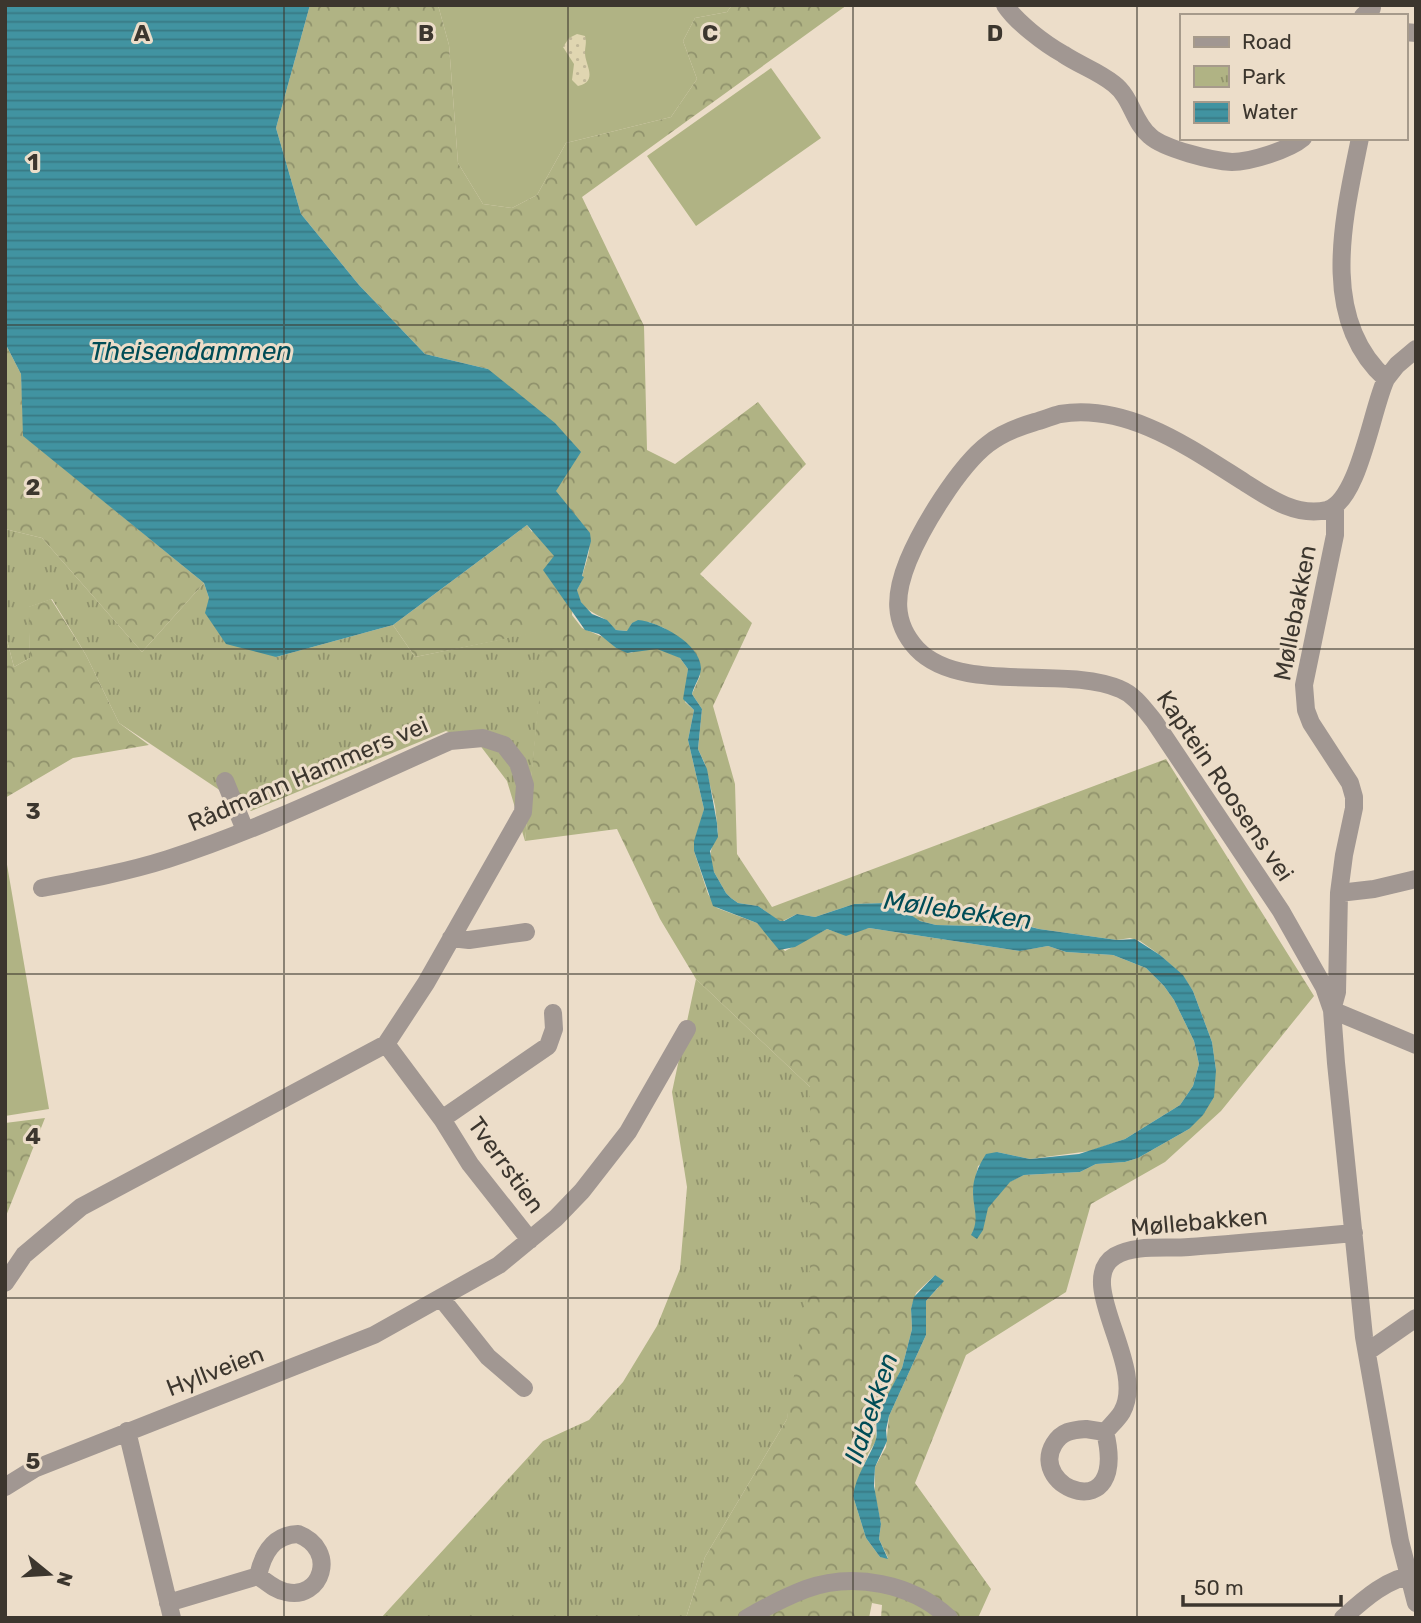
<svg xmlns="http://www.w3.org/2000/svg" width="1421" height="1623" font-family="Rubik,sans-serif">
<style>
.green{fill:#b0b384}
.forest{fill:url(#forest-crowns);fill-rule:evenodd}
.sand{fill:url(#sand-dots)}
.park{fill:url(#park-tufts)}
.water{fill:url(#water-rules)}
.lines{fill:none;stroke-linecap:round;stroke-linejoin:round}
.minor{stroke:#a19792;stroke-width:18}
.grid{fill:none;stroke:#3c362e;stroke-width:2;stroke-opacity:0.55}
.labels{text-anchor:middle;stroke-width:6;stroke-linejoin:round;paint-order:stroke}
.street-label{font-size:24px;fill:#3c362e;stroke:#ecddc9}
.water-label{font-size:26px;font-style:italic;fill:#004c56;stroke:#ecddc9}
.grid-label{font-size:23px;text-anchor:middle;font-weight:bold;fill:#3c362e;stroke:#ecddc9;stroke-width:6;stroke-linejoin:round;paint-order:stroke}
</style>
<defs>
<pattern id="forest-crowns" width="20" height="18" patternUnits="userSpaceOnUse" patternTransform="scale(1.75)"><rect width="20" height="18" fill="#b0b384"/><path d="M2 6a3 3 0 1 1 6 0M12 15a3 3 0 1 1 6 0" fill="none" stroke="#90926c"/></pattern>
<pattern id="sand-dots" width="8" height="8" patternUnits="userSpaceOnUse" patternTransform="scale(1.75)"><rect width="8" height="8" fill="#e0d6b1"/><path d="M2 2h.1M6 6h.1" fill="none" stroke="#c1b899" stroke-width="1.8" stroke-linecap="round"/></pattern>
<pattern id="park-tufts" width="24" height="20" patternUnits="userSpaceOnUse" patternTransform="scale(1.75)"><rect width="24" height="20" fill="#b0b384"/><path d="M3 7l-1-3M5 7V3M7 7l1-3M15 17l-1-3M17 17v-4M19 17l1-3" fill="none" stroke="#90926c"/></pattern>
<pattern id="water-rules" width="6" height="5" patternUnits="userSpaceOnUse" patternTransform="scale(1.75)"><rect width="6" height="5" fill="#4193a1"/><path d="M0 2.5h6" fill="none" stroke="#387984"/></pattern>
</defs>
<rect width="100%" height="100%" fill="#ecddc9"/>
<path class="green" d="M 438,5 L 732,5 L 727,12 L 695,18 L 683,41 L 697,79 L 671,117 L 566,143 L 537,195 L 512,208 L 483,204 L 458,163 L 449,45 Z
M 771,68 L 821,138 L 696,226 L 647,156 Z
M 5,853 L 49,1109 L 5,1116 Z"/>
<path class="forest" d="M 310,5 L 438,5 L 449,45 L 458,163 L 483,204 L 512,208 L 537,195 L 566,143 L 671,117 L 697,79 L 683,41 L 695,18 L 727,12 L 732,5 L 847,5 L 582,197 L 644,326 L 647,450 L 675,464 L 758,402 L 806,464 L 700,574 L 752,623 L 713,706 L 735,784 L 737,854 L 772,907 L 1166,759 L 1314,996 L 1221,1111 L 1165,1162 L 1091,1204 L 1066,1292 L 966,1355 L 915,1483 L 991,1589 L 978,1618 L 881,1618 L 882,1605 L 872,1603 L 869,1618 L 686,1618 L 705,1557 L 787,1419 L 810,1087 L 696,979 L 660,919 L 617,829 L 525,841 L 545,631 L 415,657 L 393,625 L 527,525 L 532,532 L 556,491 L 488,369 L 425,354 L 359,285 L 301,214 L 276,128 ZM 581,523 C 597,539 587,557 582,577 L 583,578 L 577,590 C 579,607 590,611 603,618 C 608,621 611,626 616,630 L 628,631 L 632,623 L 649,622 L 664,628 L 694,651 L 700,676 L 692,694 L 702,709 L 698,749 L 705,764 L 715,806 L 718,832 L 712,846 L 710,857 L 714,872 L 726,893 L 731,898 L 738,903 L 758,906 L 779,921 L 783,921 L 797,914 L 815,917 L 854,904 L 886,903 L 920,921 L 936,925 L 977,926 L 1000,923 L 1025,925 L 1039,929 L 1117,940 L 1130,938 L 1140,941 L 1160,955 L 1183,976 L 1193,991 L 1212,1042 L 1216,1070 L 1189,1129 L 1138,1158 L 1125,1162 L 1096,1164 L 1080,1172 L 1024,1175 L 1009,1182 L 987,1208 L 971,1235 L 977,1223 L 973,1191 L 978,1166 L 997,1152 L 1030,1159 L 1090,1151 L 1125,1139 L 1180,1105 L 1193,1086 L 1199,1064 L 1194,1041 L 1174,1000 L 1164,986 L 1146,968 L 1113,955 L 1066,952 L 1048,946 L 1019,951 L 869,928 C 849,933 848,937 827,929 L 785,951 L 757,923 L 717,908 L 708,894 L 694,851 L 704,809 L 688,740 L 694,710 L 685,702 L 688,669 L 680,658 L 673,653 L 657,649 L 641,649 L 631,653 L 616,648 L 605,638 L 582,628 L 572,615 ZM 935,1275 L 938,1288 L 926,1301 L 926,1335 L 889,1416 L 886,1447 L 875,1467 L 875,1494 L 881,1524 L 879,1539 L 888,1558 L 880,1557 L 866,1538 L 853,1496 L 868,1454 L 876,1441 L 875,1421 L 902,1368 L 912,1329 L 911,1309 L 916,1293 Z
M 5,343 L 21,374 L 24,436 L 204,583 L 142,652 L 42,538 L 5,529 Z
M 51,599 L 86,655 L 119,723 L 149,745 L 73,758 L 5,798 L 5,633 L 14,667 L 30,658 L 28,607 Z
M 45,1118 L 6,1216 L 5,1216 L 5,1123 Z"/>
<path class="sand" d="M 577,34 L 585,36 C 587,43 585,46 585,53 C 585,65 599,81 578,86 L 572,80 L 574,64 L 563,47 L 569,38 Z"/>
<path class="park" d="M 5,529 L 42,538 L 142,652 L 204,583 L 209,598 L 276,657 L 393,625 L 415,657 L 546,630 L 525,841 L 507,781 L 479,744 L 446,731 L 251,811 L 119,723 L 86,655 L 52,599 L 29,607 L 30,658 L 14,667 L 5,633 Z
M 696,979 L 810,1087 L 810,1276 L 787,1419 L 705,1557 L 686,1618 L 381,1618 L 543,1441 L 589,1420 L 623,1382 L 657,1326 L 680,1269 L 687,1187 L 672,1092 Z"/>
<path class="water" d="M 5,5 L 310,5 L 276,128 L 301,214 L 359,285 L 425,354 L 488,369 L 555,423 L 581,452 L 556,491 L 590,533 L 591,541 L 582,576 L 584,577 L 577,590 L 581,602 L 592,614 L 607,620 L 616,630 L 627,631 L 632,623 L 638,620 C 659,622 700,643 701,668 C 701,677 694,685 692,694 L 702,709 L 698,749 L 707,769 L 717,823 L 718,837 L 710,851 L 714,872 L 726,893 L 731,898 L 738,903 L 758,906 L 780,921 L 784,921 L 797,914 L 815,917 L 854,904 L 886,903 L 894,904 L 920,921 L 936,925 L 977,926 L 1015,923 L 1039,929 L 1117,940 L 1135,939 L 1160,955 L 1183,975 L 1193,991 L 1212,1042 L 1216,1070 L 1214,1097 L 1203,1115 L 1189,1129 L 1138,1158 L 1125,1162 L 1096,1164 L 1080,1172 L 1024,1175 L 1010,1182 L 988,1208 L 983,1230 L 977,1239 L 971,1235 C 980,1219 973,1209 973,1191 C 973,1178 979,1165 986,1154 L 997,1152 L 1030,1159 L 1079,1154 L 1125,1139 L 1180,1105 L 1193,1086 L 1199,1064 L 1194,1041 L 1174,1000 L 1164,986 L 1146,968 L 1113,955 L 1066,952 L 1048,946 L 1020,951 L 869,928 L 846,936 L 827,929 L 795,947 L 779,950 L 757,923 L 713,906 L 694,851 L 694,841 L 704,809 L 688,740 L 694,710 L 683,699 L 688,669 L 680,658 L 657,649 L 627,653 L 616,648 L 599,634 L 585,630 L 543,570 L 554,556 L 527,525 L 393,625 L 276,657 L 226,644 L 205,613 L 209,598 L 204,583 L 23,436 L 21,374 L 5,343 Z
M 935,1275 L 944,1281 L 926,1301 L 926,1335 L 889,1416 L 886,1430 L 887,1441 L 875,1467 L 874,1486 L 881,1524 L 879,1539 L 888,1559 L 880,1557 L 866,1538 L 853,1496 C 856,1475 868,1460 875,1442 C 879,1433 874,1423 878,1413 L 902,1368 L 912,1329 L 911,1309 L 914,1297 Z"/>
<g class="lines">
<path class="minor" d="M 1005,5 C 1016,22 1045,44 1063,54 C 1079,65 1098,71 1114,84 C 1132,98 1133,122 1150,136 C 1164,149 1213,161 1232,162 C 1250,162 1289,150 1303,138
M 1363,16 L 1372,8
M 1405,32 L 1416,33
M 1360,138 C 1344,217 1318,318 1386,379 C 1372,408 1359,501 1327,510 C 1296,517 1269,498 1244,482 C 1190,448 1128,403 1060,414 C 1052,416 1043,420 1035,422 C 1018,427 1002,433 988,444 C 959,466 922,527 908,561 C 895,593 892,622 917,649 C 961,695 1065,665 1120,689 C 1135,695 1144,709 1154,721 L 1281,911 L 1324,987 L 1332,1010 L 1416,1045
M 1386,379 L 1397,365 L 1416,349
M 1335,507 L 1335,535 L 1304,685 L 1306,710 L 1311,723 L 1350,783 L 1354,797 L 1354,808 L 1344,855 L 1339,893 L 1337,992 L 1332,1010 L 1336,1063 L 1364,1337 L 1400,1541 L 1416,1603
M 225,781 L 245,830
M 1339,893 L 1374,889 L 1416,879
M 451,938 L 469,940 L 526,932
M 386,1044 L 442,1119 L 470,1164 L 530,1240
M 442,1119 L 548,1046 L 554,1029 L 553,1013
M 5,1283 L 24,1255 L 81,1207 L 386,1044 L 426,983 L 523,812 L 525,785 L 518,763 L 504,745 L 483,738 L 450,741 C 357,782 264,828 168,859 C 127,872 84,880 42,888
M 441,1298 L 488,1357 L 524,1388
M 1367,1352 L 1416,1318
M 1086,1429 L 1105,1432 C 1129,1529 1027,1488 1054,1444 C 1062,1431 1072,1430 1086,1429 Z
M 127,1431 L 172,1618
M 1105,1432 C 1110,1426 1118,1419 1122,1412 C 1148,1366 1073,1282 1115,1256 C 1135,1244 1166,1249 1189,1247 C 1244,1243 1299,1238 1354,1233
M 5,1487 L 34,1469 L 374,1335 L 499,1265 L 556,1218 L 582,1191 L 628,1132 L 687,1029
M 298,1534 C 339,1550 321,1601 286,1592 C 275,1590 267,1582 258,1576 C 263,1553 273,1535 298,1534 Z
M 168,1603 L 258,1576
M 747,1618 C 766,1607 785,1597 806,1589 C 853,1572 912,1583 949,1618
M 1343,1618 C 1363,1600 1388,1577 1416,1575"/>
</g>
<path class="grid" d="M 284,5 L 284,1618M 568,5 L 568,1618M 853,5 L 853,1618M 1137,5 L 1137,1618M 5,325 L 1416,325M 5,649 L 1416,649M 5,974 L 1416,974M 5,1298 L 1416,1298"/>
<g class="labels">
<g class="street-label">
<text transform="translate(1295 613) rotate(-79)" y="8">Møllebakken</text>
<text transform="translate(308 774) rotate(-23)" y="8">Rådmann Hammers vei</text>
<text transform="translate(1225 786) rotate(56)" y="8">Kaptein Roosens vei</text>
<text transform="translate(506 1165) rotate(54)" y="8">Tverrstien</text>
<text transform="translate(1199 1222) rotate(-5)" y="8">Møllebakken</text>
<text transform="translate(215 1371) rotate(-21)" y="8">Hyllveien</text>
</g>
<g class="water-label">
<text x="191" y="360">Theisendammen</text>
<text transform="translate(958 910) rotate(8)" y="9">Møllebekken</text>
<text transform="translate(871 1408) rotate(-71)" y="9">Ilabekken</text>
</g>
</g>
<g class="grid-label">
<text x="142" y="41">A</text>
<text x="426" y="41">B</text>
<text x="710" y="41">C</text>
<text x="995" y="41">D</text>
<text x="33" y="170">1</text>
<text x="33" y="495">2</text>
<text x="33" y="819">3</text>
<text x="33" y="1144">4</text>
<text x="33" y="1469">5</text>
</g>
<rect width="1421" height="1623" fill="none" stroke="#3c362e" stroke-width="14"/>
<rect x="1180" y="14" width="228" height="126" fill="#ecddc9" stroke="#a69a8b" stroke-width="2"/>
<rect x="1194" y="37" width="35" height="10" fill="#a19792" stroke="#a69a8b" stroke-width="2"/>
<text x="1242" y="49" font-size="21" fill="#3c362e">Road</text>
<rect x="1194" y="66" width="35" height="21" fill="url(#park-tufts)" stroke="#a69a8b" stroke-width="2"/>
<text x="1242" y="84" font-size="21" fill="#3c362e">Park</text>
<rect x="1194" y="102" width="35" height="21" fill="url(#water-rules)" stroke="#a69a8b" stroke-width="2"/>
<text x="1242" y="119" font-size="21" fill="#3c362e">Water</text>
<g transform="translate(49 1574) rotate(108)" stroke="#ecddc9" stroke-width="5" paint-order="stroke">
<path d="M0-5L12 26L0 18L-12 26Z" fill="#3c362e"/>
<text y="-10" font-size="19" font-weight="bold" text-anchor="middle" fill="#3c362e">N</text>
</g>
<path d="M1183 1595v10h158v-10" fill="none" stroke="#3c362e" stroke-width="3.5"/>
<text x="1194" y="1595" font-size="21" fill="#3c362e" stroke="#ecddc9" stroke-width="5" paint-order="stroke">50 m</text>
</svg>
